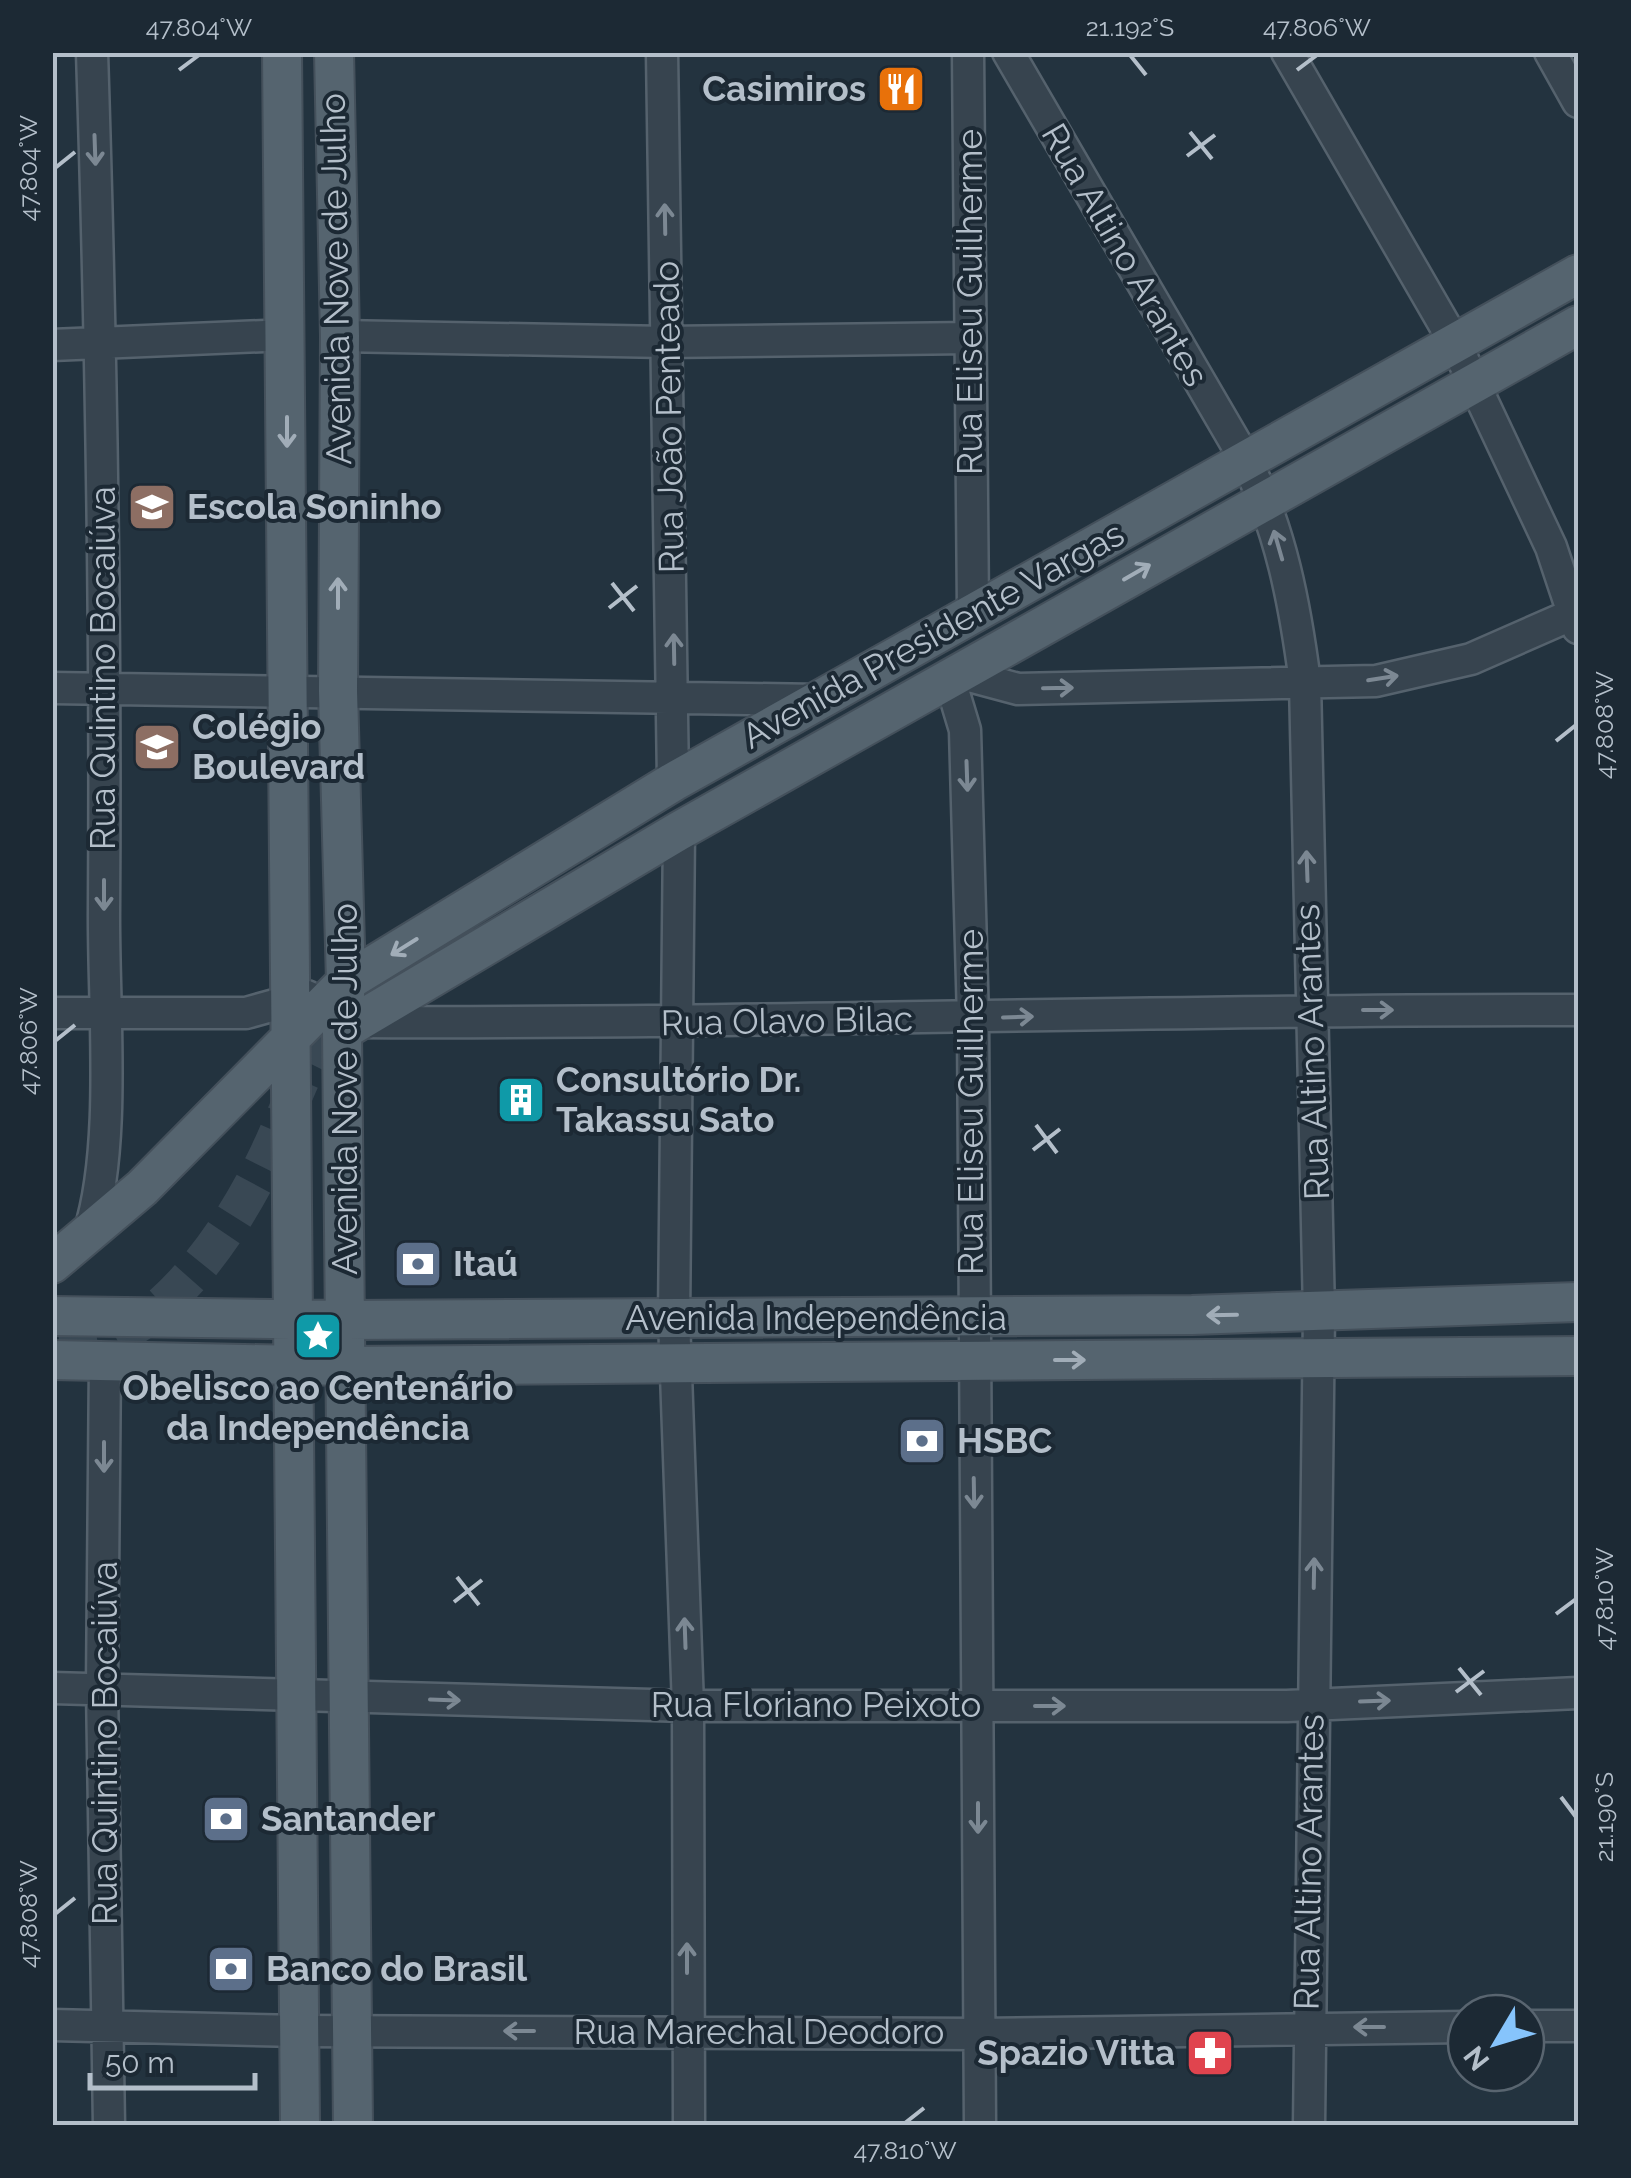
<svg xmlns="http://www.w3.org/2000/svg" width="1631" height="2178" font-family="Raleway,sans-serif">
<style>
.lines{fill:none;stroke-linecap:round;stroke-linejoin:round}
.major-tunnel{stroke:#394854;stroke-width:38;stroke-dasharray:38 19;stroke-linecap:butt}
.minor-casing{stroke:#55626d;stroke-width:35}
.major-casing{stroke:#44505b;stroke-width:42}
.minor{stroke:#37444f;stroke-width:30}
.major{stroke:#55646f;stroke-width:38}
.oneway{stroke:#7c8893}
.oneway2{stroke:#a1adb8}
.ticks{fill:none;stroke:#b4bfca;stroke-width:4}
.labels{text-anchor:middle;stroke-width:8;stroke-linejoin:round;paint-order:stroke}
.poi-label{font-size:35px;font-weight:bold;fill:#b4bfca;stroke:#1c2934;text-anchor:start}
.street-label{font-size:35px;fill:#b4bfca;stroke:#1c2934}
.neatline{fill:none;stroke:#b4bfca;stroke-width:4}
.ticks-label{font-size:25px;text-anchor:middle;fill:#b4bfca}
</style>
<rect width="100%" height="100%" fill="#23333f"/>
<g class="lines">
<path class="major-tunnel" d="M 60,1347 C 76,1345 98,1346 112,1339 C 187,1303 245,1209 277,1135 C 299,1085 315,1033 357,997"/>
<g class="minor-casing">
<path id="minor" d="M 662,52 L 673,782
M 968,52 L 973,611
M 1008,52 L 1245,459 C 1281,529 1295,605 1305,682 L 1319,1314 L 1309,2126
M 1287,52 L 1455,343 L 1551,547 L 1578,628
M 1550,52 L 1578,102
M 340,336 L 666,342 L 969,338
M 52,345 L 287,335
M 962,674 L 1018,689 L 1376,681 L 1471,659 L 1578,612
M 950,680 L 965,730 L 973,1019 L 980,2126
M 52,688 L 819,700
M 679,831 L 674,1319 L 688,1706 L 689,2126
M 52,1013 L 246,1013 L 307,996
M 355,1022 C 763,1024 1171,1009 1578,1010
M 89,1233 C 117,1145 103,1005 104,909 C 106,624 101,338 92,52
M 105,1360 L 102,1688 L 109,2126
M 52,1688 L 688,1706 L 1287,1706 L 1578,1693
M 52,2025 L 299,2031 L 979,2034 L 1466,2027
M 1526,2026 L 1578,2026"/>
</g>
<g class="major-casing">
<path id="major" d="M 282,52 L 300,2126
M 334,52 L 340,336 L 338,691 L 346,982 L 342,1031 L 353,2126
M 342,1031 L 679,831 L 1578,325
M 52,1264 L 142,1188 L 346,982 L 673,782 L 1578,274
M 52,1316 L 347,1320 L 1192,1315 L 1578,1302
M 52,1360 L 346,1366 L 1578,1356"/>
</g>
<use href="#minor" class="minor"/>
<use href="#major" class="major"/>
</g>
<defs><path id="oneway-shaft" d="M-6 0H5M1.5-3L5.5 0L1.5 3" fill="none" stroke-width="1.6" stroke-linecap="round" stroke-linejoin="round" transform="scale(2.5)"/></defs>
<g class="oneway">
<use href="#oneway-shaft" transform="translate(95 150) rotate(88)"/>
<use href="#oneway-shaft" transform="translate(665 219) rotate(-91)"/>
<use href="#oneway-shaft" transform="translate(1278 545) rotate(-106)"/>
<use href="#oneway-shaft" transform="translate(674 649) rotate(-91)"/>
<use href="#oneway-shaft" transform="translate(1383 678) rotate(-9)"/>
<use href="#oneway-shaft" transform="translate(1058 688) rotate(-1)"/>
<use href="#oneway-shaft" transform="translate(967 776) rotate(88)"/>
<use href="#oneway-shaft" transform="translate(1307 866) rotate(-92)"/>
<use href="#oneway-shaft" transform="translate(104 895) rotate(90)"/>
<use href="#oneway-shaft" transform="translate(1378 1010)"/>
<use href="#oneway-shaft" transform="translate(1018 1017) rotate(-2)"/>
<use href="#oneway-shaft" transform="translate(104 1457) rotate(90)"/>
<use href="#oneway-shaft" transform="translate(974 1493) rotate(89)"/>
<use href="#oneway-shaft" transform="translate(1314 1573) rotate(-89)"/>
<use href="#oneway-shaft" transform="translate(685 1633) rotate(-92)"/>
<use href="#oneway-shaft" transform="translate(445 1700) rotate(2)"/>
<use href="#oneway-shaft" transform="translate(1375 1701) rotate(-2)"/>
<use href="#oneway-shaft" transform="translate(1050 1706)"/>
<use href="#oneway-shaft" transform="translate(978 1818) rotate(90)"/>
<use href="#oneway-shaft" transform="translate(687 1958) rotate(-90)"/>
<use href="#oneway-shaft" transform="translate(1369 2027) rotate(180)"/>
<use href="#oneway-shaft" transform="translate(519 2031) rotate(-180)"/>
</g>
<g class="oneway2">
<use href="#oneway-shaft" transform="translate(287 432) rotate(90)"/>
<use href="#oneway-shaft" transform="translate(1137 572) rotate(-30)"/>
<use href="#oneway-shaft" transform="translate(338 593) rotate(-90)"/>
<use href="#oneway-shaft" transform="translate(404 947) rotate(148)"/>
<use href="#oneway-shaft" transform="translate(1222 1315) rotate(179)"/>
<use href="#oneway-shaft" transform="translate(1070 1360)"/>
</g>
<path class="ticks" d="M 1130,55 L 1146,75M 179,70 L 199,55M 1297,70 L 1317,55M 1190,132 L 1212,159M 1187,156 L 1215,135M 55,168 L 75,152M 612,583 L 634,611M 609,608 L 637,586M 1556,741 L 1576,725M 55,1041 L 75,1025M 1036,1125 L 1057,1153M 1033,1150 L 1060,1129M 457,1577 L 479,1605M 454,1602 L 482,1580M 1556,1614 L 1576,1599M 1459,1668 L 1481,1695M 1456,1692 L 1484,1671M 1561,1797 L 1576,1817M 55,1914 L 75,1898M 905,2123 L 924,2108"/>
<defs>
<g id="restaurant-square" transform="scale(2.5)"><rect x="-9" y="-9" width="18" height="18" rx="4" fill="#e8710a" stroke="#1c2934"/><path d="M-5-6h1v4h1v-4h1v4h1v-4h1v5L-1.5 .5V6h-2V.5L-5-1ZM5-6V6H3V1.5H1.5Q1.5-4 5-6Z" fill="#fff"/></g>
<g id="school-square" transform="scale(2.5)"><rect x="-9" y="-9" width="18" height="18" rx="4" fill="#8d6e63" stroke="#1c2934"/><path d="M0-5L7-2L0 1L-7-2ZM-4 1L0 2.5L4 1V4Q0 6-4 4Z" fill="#fff"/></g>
<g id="building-square" transform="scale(2.5)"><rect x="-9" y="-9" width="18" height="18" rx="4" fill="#0f9aa8" stroke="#1c2934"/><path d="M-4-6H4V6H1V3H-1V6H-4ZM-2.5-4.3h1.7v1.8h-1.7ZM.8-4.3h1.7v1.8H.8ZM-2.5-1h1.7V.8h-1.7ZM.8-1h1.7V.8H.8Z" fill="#fff"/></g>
<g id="bank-square" transform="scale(2.5)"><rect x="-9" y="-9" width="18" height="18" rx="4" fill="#5c6f8a" stroke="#1c2934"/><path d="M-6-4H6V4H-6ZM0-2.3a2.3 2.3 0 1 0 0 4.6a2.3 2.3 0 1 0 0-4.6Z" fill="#fff"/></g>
<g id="sight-square" transform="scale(2.5)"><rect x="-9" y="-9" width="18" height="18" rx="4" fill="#0f9aa8" stroke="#1c2934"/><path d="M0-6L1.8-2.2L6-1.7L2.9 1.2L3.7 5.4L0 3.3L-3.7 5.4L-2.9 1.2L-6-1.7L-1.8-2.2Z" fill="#fff"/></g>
<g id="pharmacy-square" transform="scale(2.5)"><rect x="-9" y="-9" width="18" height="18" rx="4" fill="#e0444e" stroke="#1c2934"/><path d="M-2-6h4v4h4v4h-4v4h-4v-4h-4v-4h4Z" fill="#fff"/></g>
</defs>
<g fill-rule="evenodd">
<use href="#restaurant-square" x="901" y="89"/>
<use href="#school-square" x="152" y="507"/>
<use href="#school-square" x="157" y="747"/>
<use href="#building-square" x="521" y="1100"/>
<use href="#bank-square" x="418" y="1264"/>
<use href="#sight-square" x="318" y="1336"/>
<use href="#bank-square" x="922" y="1441"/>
<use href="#bank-square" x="226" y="1819"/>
<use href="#bank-square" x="231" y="1969"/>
<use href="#pharmacy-square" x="1210" y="2053"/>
</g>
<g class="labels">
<g class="poi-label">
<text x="866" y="101" text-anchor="end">Casimiros</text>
<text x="187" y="519">Escola Soninho</text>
<text x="192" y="739">Colégio<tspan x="192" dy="40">Boulevard</tspan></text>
<text x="556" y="1092">Consultório Dr.<tspan x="556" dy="40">Takassu Sato</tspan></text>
<text x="453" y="1276">Itaú</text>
<text x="318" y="1400" text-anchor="middle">Obelisco ao Centenário<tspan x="318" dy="40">da Independência</tspan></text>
<text x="957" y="1453">HSBC</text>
<text x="261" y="1831">Santander</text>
<text x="266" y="1981">Banco do Brasil</text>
<text x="1175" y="2065" text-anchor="end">Spazio Vitta</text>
</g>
<g class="street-label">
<text transform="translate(1125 255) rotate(60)" y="12">Rua Altino Arantes</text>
<text transform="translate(336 279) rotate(-91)" y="12">Avenida Nove de Julho</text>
<text transform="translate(970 302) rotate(-90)" y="12">Rua Eliseu Guilherme</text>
<text transform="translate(669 417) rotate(-91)" y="12">Rua João Penteado</text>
<text transform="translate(933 635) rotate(-29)" y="12">Avenida Presidente Vargas</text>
<text transform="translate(103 668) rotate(-90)" y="12">Rua Quintino Bocaiúva</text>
<text transform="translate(787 1021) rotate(-1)" y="12">Rua Olavo Bilac</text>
<text transform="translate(1312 1052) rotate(-92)" y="12">Rua Altino Arantes</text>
<text transform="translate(345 1089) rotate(-90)" y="12">Avenida Nove de Julho</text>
<text transform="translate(971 1102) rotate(-90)" y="12">Rua Eliseu Guilherme</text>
<text x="816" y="1330">Avenida Independência</text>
<text x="816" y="1717">Rua Floriano Peixoto</text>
<text transform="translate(105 1743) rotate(-90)" y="12">Rua Quintino Bocaiúva</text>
<text transform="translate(1309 1862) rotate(-89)" y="12">Rua Altino Arantes</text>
<text x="759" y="2044">Rua Marechal Deodoro</text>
</g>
</g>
<rect width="1631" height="2178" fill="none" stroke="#1c2934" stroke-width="110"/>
<g transform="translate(1496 2043) rotate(232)"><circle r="48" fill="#1c2934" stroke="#596570" stroke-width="2.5"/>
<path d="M0-8L18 38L0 25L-18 38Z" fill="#86c4fc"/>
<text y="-15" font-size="28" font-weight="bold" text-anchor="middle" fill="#b4bfca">N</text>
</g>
<path d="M90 2073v15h165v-15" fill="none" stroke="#b4bfca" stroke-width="5"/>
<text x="105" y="2073" font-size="30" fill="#b4bfca" stroke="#1c2934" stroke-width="8" paint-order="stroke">50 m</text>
<rect x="55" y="55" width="1521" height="2068" class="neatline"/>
<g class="ticks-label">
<text x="199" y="36">47.804°W</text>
<text x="1130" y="36">21.192°S</text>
<text x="1317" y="36">47.806°W</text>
<text transform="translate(28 168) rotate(-90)" y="9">47.804°W</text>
<text transform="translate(1604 725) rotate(-90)" y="9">47.808°W</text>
<text transform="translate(28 1041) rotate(-90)" y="9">47.806°W</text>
<text transform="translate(1604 1599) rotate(-90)" y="9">47.810°W</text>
<text transform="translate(1604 1817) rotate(-90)" y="9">21.190°S</text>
<text transform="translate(28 1914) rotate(-90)" y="9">47.808°W</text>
<text x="905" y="2159">47.810°W</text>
</g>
</svg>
